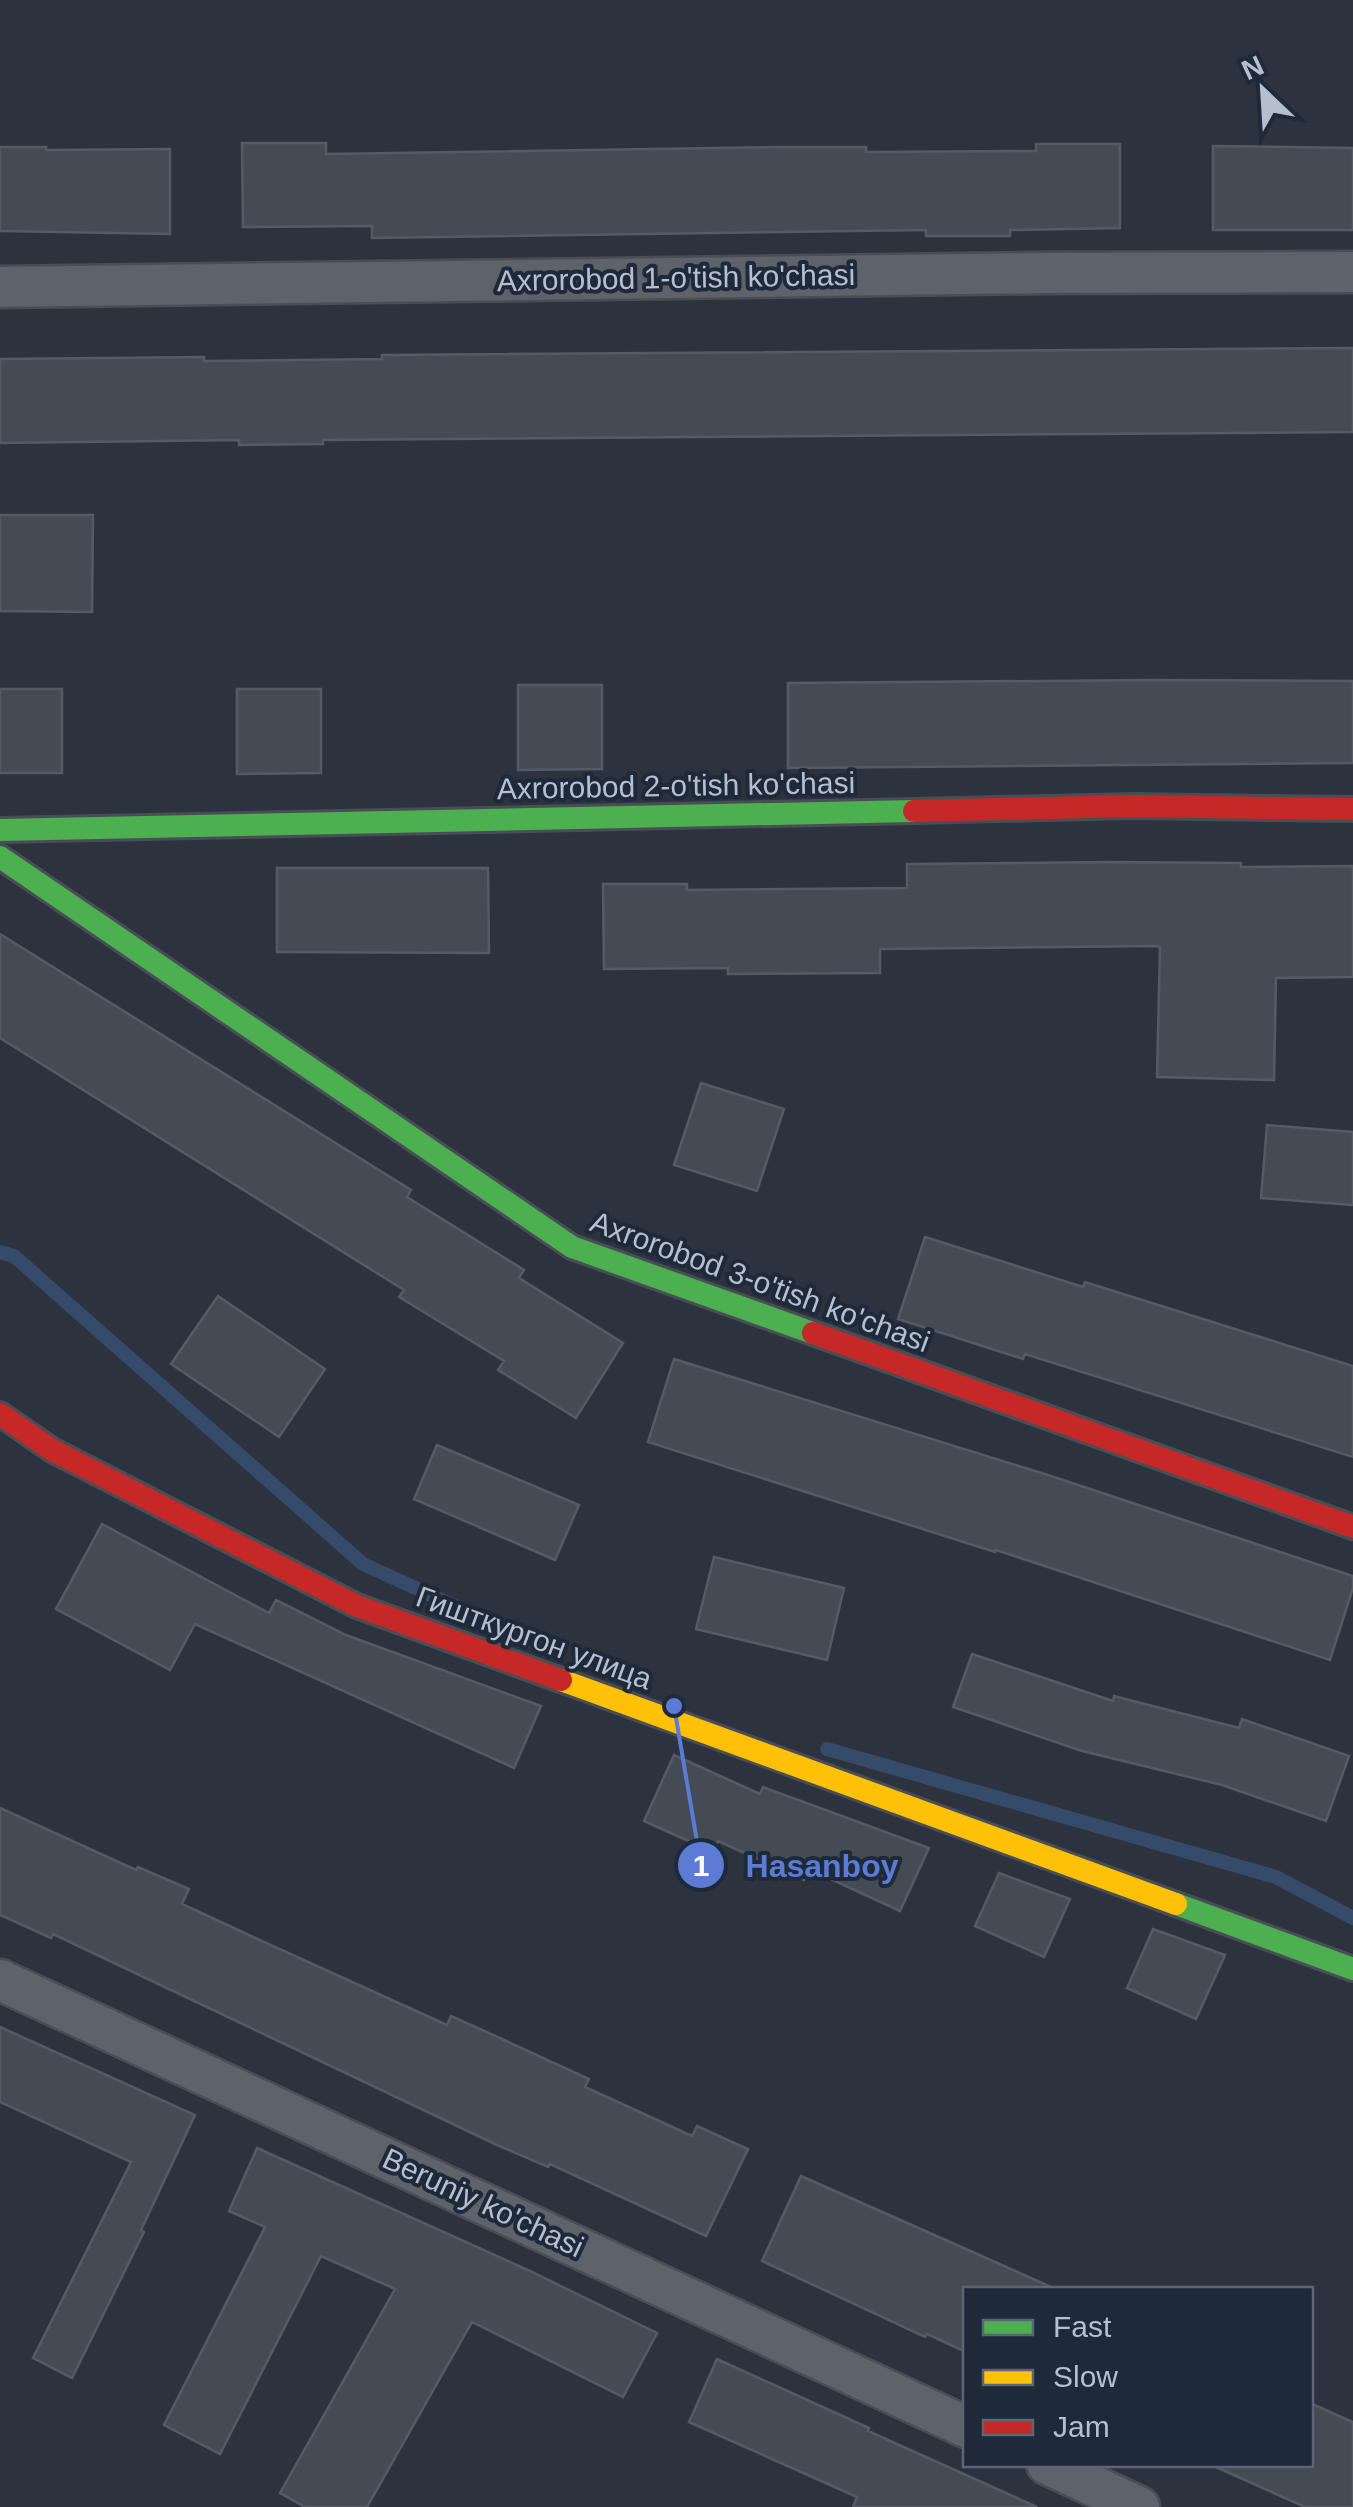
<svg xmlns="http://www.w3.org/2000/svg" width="1353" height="2507" font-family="Arial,sans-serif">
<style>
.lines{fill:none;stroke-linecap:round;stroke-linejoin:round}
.stream{stroke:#364b6a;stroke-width:14}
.building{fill:#454b54;stroke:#545b65;stroke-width:2.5}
.street-casing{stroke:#494e56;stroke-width:45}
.fast-casing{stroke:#494e56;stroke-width:28}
.slow-casing{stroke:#494e56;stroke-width:28}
.jam-casing{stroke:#494e56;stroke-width:28}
.street{stroke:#5d626b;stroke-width:40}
.fast{stroke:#4caf50;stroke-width:22}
.slow{stroke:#ffc107;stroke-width:22}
.jam{stroke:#c62828;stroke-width:22}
.labels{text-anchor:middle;stroke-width:8;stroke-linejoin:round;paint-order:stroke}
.street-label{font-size:30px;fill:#b7bfce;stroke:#1e293a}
.leader{fill:none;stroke:#5b7bd4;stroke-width:4}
.callout-dot{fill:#5b7bd4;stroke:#1e293a;stroke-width:4}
.mark-label{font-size:30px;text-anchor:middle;font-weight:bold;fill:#fff}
.callout-label{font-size:32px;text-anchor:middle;font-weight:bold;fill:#5b7bd4;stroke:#1e293a;stroke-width:8;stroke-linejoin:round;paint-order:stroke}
</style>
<rect width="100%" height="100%" fill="#2c333e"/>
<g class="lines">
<path class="stream" d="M 0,1252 L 14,1256 L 363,1564 L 540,1645
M 827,1749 L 1276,1877 L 1353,1918"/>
</g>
<path class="building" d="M 242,143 L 326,143 L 326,154 L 782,147 L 866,147 L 866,152 L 1036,151 L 1036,144 L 1120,144 L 1120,228 L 1010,230 L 1010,236 L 926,236 L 926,230 L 372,238 L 372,226 L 243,227 Z
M 1213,146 L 1353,148 L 1353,230 L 1213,230 Z
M 0,147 L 46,147 L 46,150 L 170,149 L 170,234 L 0,231 Z
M 1353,348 L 1353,432 L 323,440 L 323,444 L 239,445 L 239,440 L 0,443 L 0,359 L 204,357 L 204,361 L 382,359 L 382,355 Z
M 0,515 L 93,515 L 92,612 L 0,611 Z
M 1153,680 L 1353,681 L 1353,763 L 788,768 L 788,683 Z
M 518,685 L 602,685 L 602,769 L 518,770 Z
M 0,689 L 62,689 L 62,773 L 0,773 Z
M 237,689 L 321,689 L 321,773 L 237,774 Z
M 1111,862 L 1241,863 L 1241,867 L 1353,866 L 1353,977 L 1276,978 L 1274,1080 L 1157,1077 L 1160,948 L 1157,946 L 880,949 L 880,973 L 728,974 L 728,968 L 604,969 L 603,884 L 687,884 L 687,890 L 907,888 L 907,864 Z
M 277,868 L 488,868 L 489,953 L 277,952 Z
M 0,934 L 411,1190 L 407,1197 L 524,1270 L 519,1278 L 623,1343 L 576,1418 L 498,1370 L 504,1361 L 399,1297 L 404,1290 L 0,1038 Z
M 701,1083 L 784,1109 L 757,1191 L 674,1165 Z
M 1267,1125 L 1353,1132 L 1353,1205 L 1261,1198 Z
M 925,1237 L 1083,1287 L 1085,1282 L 1353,1366 L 1353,1457 L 1025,1354 L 1023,1359 L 898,1319 Z
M 218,1296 L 325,1369 L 279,1437 L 171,1364 Z
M 674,1359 L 1051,1476 L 1353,1576 L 1353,1588 L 1330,1660 L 996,1550 L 995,1552 L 648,1442 Z
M 437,1445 L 579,1505 L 555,1560 L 414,1499 Z
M 102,1524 L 269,1613 L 276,1600 L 346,1635 L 541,1706 L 514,1768 L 195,1624 L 170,1670 L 56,1609 Z
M 714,1557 L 844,1588 L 827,1660 L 696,1629 Z
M 972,1654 L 1113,1701 L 1114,1696 L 1239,1728 L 1242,1719 L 1349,1756 L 1326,1821 L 1222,1785 L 1082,1751 L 953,1707 Z
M 674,1755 L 760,1794 L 763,1787 L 929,1848 L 900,1911 L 809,1869 L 804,1880 L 718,1841 L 713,1852 L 644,1821 Z
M 0,1808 L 136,1870 L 138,1867 L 189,1889 L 182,1904 L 251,1936 L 447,2025 L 451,2016 L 502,2039 L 589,2079 L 585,2087 L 692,2136 L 697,2126 L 748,2149 L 706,2236 L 550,2164 L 548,2167 L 497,2145 L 53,1934 L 51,1938 L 0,1915 Z
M 999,1873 L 1070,1899 L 1044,1957 L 975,1926 Z
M 1153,1929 L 1225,1955 L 1196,2019 L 1127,1988 Z
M 0,2027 L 195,2115 L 141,2230 L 144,2232 L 72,2378 L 33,2358 L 131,2162 L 0,2102 Z
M 257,2148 L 530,2271 L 657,2333 L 623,2397 L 472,2322 L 367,2507 L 305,2507 L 280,2493 L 395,2289 L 321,2256 L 220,2454 L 164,2425 L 265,2227 L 229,2211 Z
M 801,2176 L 914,2226 L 1058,2290 L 966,2290 L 966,2352 L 927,2334 L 925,2337 L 762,2261 Z
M 717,2359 L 869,2428 L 868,2431 L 1037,2507 L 853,2507 L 857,2497 L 689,2422 Z
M 1310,2403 L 1353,2422 L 1353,2507 L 1305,2507 L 1209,2464 L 1310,2464 Z"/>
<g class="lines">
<g class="street-casing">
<path id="street" d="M 0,287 L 1044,273 L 1353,272
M 0,1980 L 966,2427
M 1047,2464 L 1139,2507"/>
</g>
<g class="fast-casing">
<path id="fast" d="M 0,830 L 914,811
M 0,857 L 572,1247 L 813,1333
M 1176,1904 L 1353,1969"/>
</g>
<g class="slow-casing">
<path id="slow" d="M 561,1680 L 1176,1904"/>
</g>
<g class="jam-casing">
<path id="jam" d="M 914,811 L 1131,806 L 1353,809
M 813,1333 L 1353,1527
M 0,1414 L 52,1450 L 357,1606 L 561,1680"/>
</g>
<use href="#street" class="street"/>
<use href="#fast" class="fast"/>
<use href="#slow" class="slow"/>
<use href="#jam" class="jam"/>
</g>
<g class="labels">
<g class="street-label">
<text transform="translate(676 278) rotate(-1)" y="10">Axrorobod 1-o'tish ko'chasi</text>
<text transform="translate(676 786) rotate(-1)" y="10">Axrorobod 2-o'tish ko'chasi</text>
<text transform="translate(760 1282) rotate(20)" y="10">Axrorobod 3-o'tish ko'chasi</text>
<text transform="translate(534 1638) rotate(20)" y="10">Гишткургон улица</text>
<text transform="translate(483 2203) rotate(25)" y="10">Beruniy ko'chasi</text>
</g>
</g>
<path class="leader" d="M674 1706L701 1865"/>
<g class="callout-dot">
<circle cx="674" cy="1706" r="10"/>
<circle cx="701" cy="1865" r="25"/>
</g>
<g class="mark-label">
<text x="701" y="1876">1</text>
</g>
<g class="callout-label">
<text x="822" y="1877">Hasanboy</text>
</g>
<rect x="963" y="2287" width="350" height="180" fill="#1e293a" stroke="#5b6575" stroke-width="2.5"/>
<rect x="983" y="2320" width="50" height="15" fill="#4caf50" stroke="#5b6575" stroke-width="2.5"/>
<text x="1053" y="2337" font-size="30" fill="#b7bfce">Fast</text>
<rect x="983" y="2370" width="50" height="15" fill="#ffc107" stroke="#5b6575" stroke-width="2.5"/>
<text x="1053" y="2387" font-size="30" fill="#b7bfce">Slow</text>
<rect x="983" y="2420" width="50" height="15" fill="#c62828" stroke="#5b6575" stroke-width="2.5"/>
<text x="1053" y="2437" font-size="30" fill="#b7bfce">Jam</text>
<g transform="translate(1263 90) rotate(335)" stroke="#1e293a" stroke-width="8" paint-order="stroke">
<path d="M0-8L18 38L0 25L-18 38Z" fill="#b7bfce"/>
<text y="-15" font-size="28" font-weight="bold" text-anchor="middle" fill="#b7bfce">N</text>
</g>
</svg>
